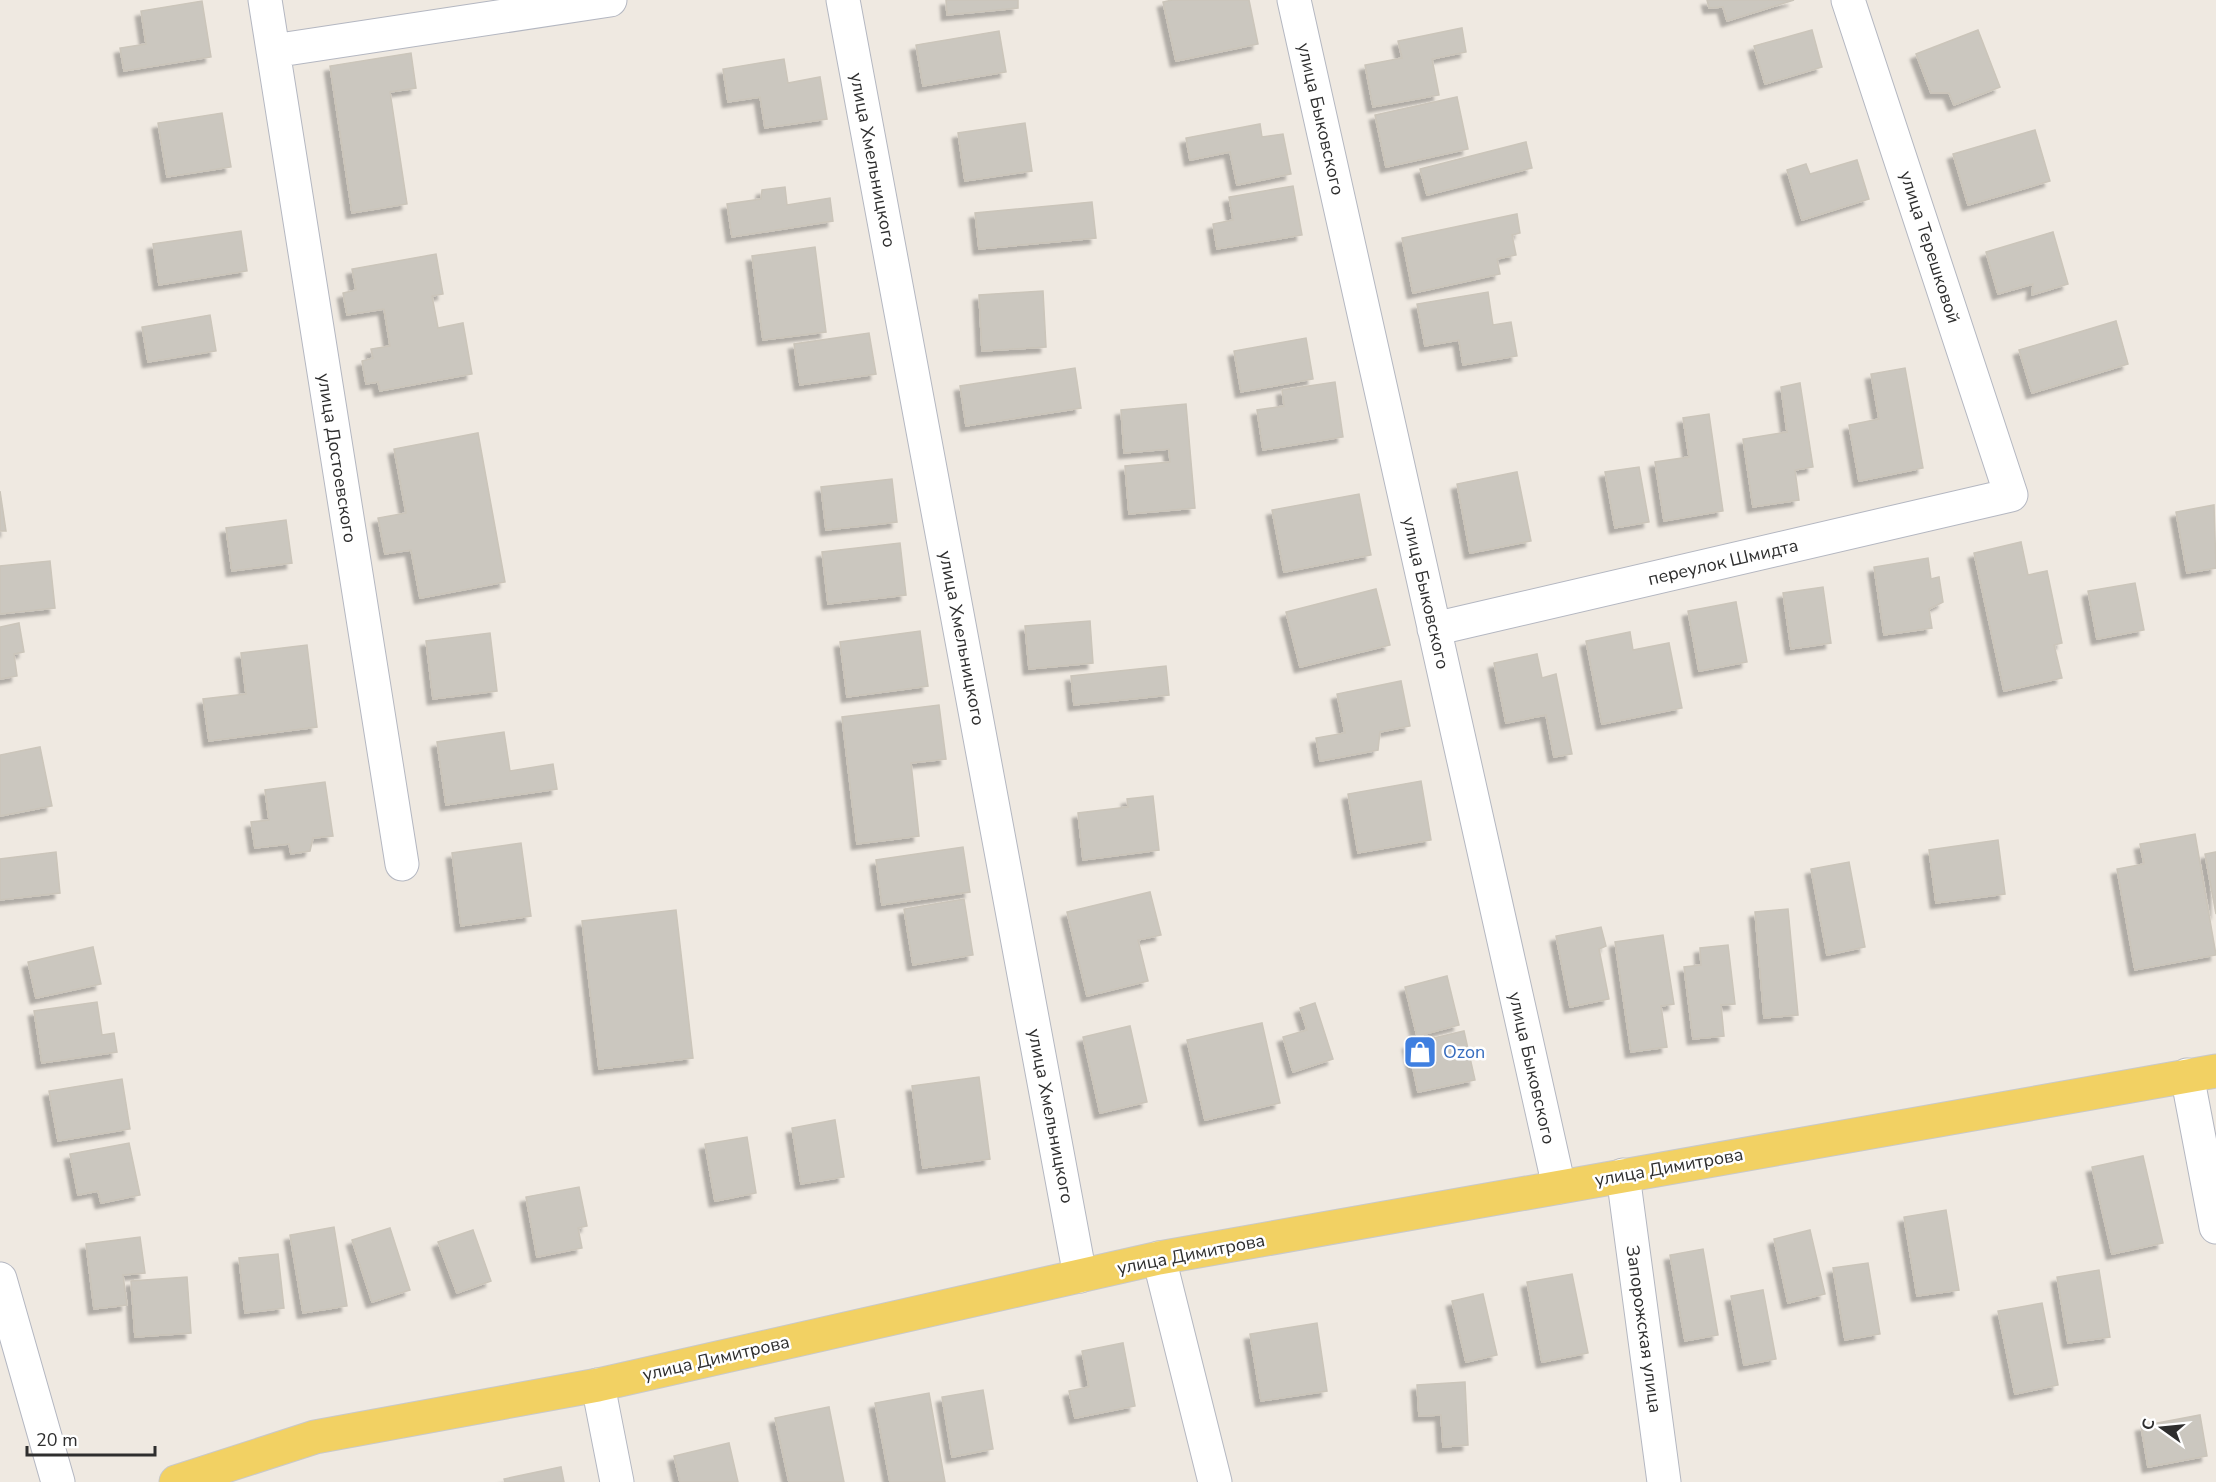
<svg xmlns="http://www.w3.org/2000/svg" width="2216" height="1482" font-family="'Nunito Sans',sans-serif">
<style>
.building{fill:#cbc7bf;stroke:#cbc5ba;stroke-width:1.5;filter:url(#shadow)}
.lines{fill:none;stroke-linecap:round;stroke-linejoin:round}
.minor-casing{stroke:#b4b7c1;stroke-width:35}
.major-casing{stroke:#c9c9c9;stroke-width:35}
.minor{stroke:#fff;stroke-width:33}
.major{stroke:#f2d163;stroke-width:33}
.labels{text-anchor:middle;stroke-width:5;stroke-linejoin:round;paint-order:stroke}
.street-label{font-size:18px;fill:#2e2e2e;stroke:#fff}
.shop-label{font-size:18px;fill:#366cbe;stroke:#fff;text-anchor:start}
</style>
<defs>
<filter id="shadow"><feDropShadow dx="-5.5" dy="5.5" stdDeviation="1.5" flood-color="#0004"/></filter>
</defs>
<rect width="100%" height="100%" fill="#efe9e1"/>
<path class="building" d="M 946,0 L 1018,0 L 1018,8 L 947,15 Z
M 1172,0 L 1249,0 L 1258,44 L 1176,61 L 1163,2 Z
M 1707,0 L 1794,0 L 1727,21 L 1723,7 L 1709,8 Z
M 202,1 L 211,57 L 124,71 L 120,48 L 146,44 L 141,11 Z
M 1462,28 L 1466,52 L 1432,59 L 1439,95 L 1373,107 L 1365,65 L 1402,58 L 1398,41 Z
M 1812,30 L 1822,67 L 1765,84 L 1754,46 Z
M 1978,30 L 2000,87 L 1954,105 L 1949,93 L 1931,93 L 1916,54 Z
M 999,31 L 1006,72 L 923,86 L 916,45 Z
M 411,53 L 416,88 L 390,92 L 407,204 L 352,213 L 330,66 Z
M 784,59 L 788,83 L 820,77 L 827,119 L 765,128 L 760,97 L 728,102 L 723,69 Z
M 1457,97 L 1468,149 L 1386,167 L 1375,115 Z
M 222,113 L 231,167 L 167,177 L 158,123 Z
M 1025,123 L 1032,171 L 965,181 L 958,133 Z
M 1260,124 L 1262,137 L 1283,134 L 1291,174 L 1237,185 L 1230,152 L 1190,160 L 1186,138 Z
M 2035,130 L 2050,181 L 1968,205 L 1953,154 Z
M 1526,142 L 1532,168 L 1427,195 L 1420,169 Z
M 1857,160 L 1869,199 L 1802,220 L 1787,170 L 1806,164 L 1810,174 Z
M 1293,186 L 1302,235 L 1217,249 L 1213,224 L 1233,220 L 1229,197 Z
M 785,187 L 787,205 L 830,198 L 833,221 L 732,237 L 727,204 L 761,199 L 762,190 Z
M 1092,202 L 1096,238 L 979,249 L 975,213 Z
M 1517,214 L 1520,233 L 1512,235 L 1516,255 L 1497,259 L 1500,274 L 1413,293 L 1402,238 Z
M 241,231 L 247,271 L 159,285 L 153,244 Z
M 2053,232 L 2068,284 L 2032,295 L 2033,284 L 1998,294 L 1986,252 Z
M 815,247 L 826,332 L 763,340 L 752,256 Z
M 436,254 L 443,294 L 432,296 L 438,328 L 463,323 L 472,374 L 380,391 L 378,382 L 366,384 L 362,361 L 373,358 L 371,349 L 390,346 L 384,309 L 347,315 L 343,293 L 356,290 L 352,269 Z
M 1043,291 L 1046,347 L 982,351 L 979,295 Z
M 1488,292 L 1493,325 L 1511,322 L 1517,356 L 1463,365 L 1459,340 L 1425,346 L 1417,304 Z
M 210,315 L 216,351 L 148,362 L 142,327 Z
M 2116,321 L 2128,364 L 2032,393 L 2019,350 Z
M 869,333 L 876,374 L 800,385 L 794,344 Z
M 1306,338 L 1313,379 L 1241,392 L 1234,351 Z
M 1075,368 L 1081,408 L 966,426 L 960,386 Z
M 1905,368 L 1923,468 L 1859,481 L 1849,425 L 1879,419 L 1871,374 Z
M 1335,382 L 1343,437 L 1263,450 L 1257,410 L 1284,406 L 1282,390 Z
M 1800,383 L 1813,467 L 1795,470 L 1799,500 L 1753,507 L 1743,439 L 1787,432 L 1781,387 Z
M 1186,404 L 1195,508 L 1129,514 L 1125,466 L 1170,462 L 1169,449 L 1124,453 L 1121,410 Z
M 1709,414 L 1723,511 L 1664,521 L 1655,462 L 1689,457 L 1683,418 Z
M 478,433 L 505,582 L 420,598 L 411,550 L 385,554 L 378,518 L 406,513 L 394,449 Z
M 1639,467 L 1649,522 L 1615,528 L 1605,472 Z
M 1517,472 L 1531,541 L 1470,553 L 1457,484 Z
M 892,479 L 897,522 L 826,530 L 821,487 Z
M 0,491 L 6,531 L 0,531 Z
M 1359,494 L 1371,555 L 1284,572 L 1272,510 Z
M 2214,505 L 2216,568 L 2187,573 L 2176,512 Z
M 286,520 L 292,563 L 232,571 L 226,528 Z
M 2021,542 L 2028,575 L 2047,571 L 2062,643 L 2054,645 L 2062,678 L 2004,691 L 1974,553 Z
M 900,543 L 906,595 L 828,604 L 822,552 Z
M 1928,558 L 1931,579 L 1939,577 L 1943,602 L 1929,609 L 1932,628 L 1884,635 L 1874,567 Z
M 50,561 L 55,608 L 0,614 L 0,566 Z
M 2135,583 L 2144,630 L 2097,639 L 2088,591 Z
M 1823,587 L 1831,643 L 1791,649 L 1783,593 Z
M 1376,589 L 1390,645 L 1300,667 L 1286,612 Z
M 1736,602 L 1747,662 L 1699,671 L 1688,611 Z
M 1090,621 L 1093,663 L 1029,669 L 1025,626 Z
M 19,623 L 24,652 L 14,654 L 17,676 L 0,679 L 0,627 Z
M 920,631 L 928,686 L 847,697 L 840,642 Z
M 1630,632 L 1633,650 L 1669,643 L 1682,708 L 1602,724 L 1586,641 Z
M 490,633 L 497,691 L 433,699 L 426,641 Z
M 307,645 L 317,727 L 209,741 L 203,699 L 246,694 L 241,653 Z
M 1537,654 L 1542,678 L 1556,674 L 1572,754 L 1554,757 L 1546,715 L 1506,723 L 1494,663 Z
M 1166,666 L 1169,695 L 1074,705 L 1071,676 Z
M 1401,681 L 1410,726 L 1380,732 L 1378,750 L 1320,761 L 1316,738 L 1345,733 L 1337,694 Z
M 939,705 L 946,759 L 911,763 L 919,836 L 857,844 L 842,717 Z
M 504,732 L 510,771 L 553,764 L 557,789 L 446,805 L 437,742 Z
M 40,747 L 52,806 L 0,816 L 0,755 Z
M 1421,781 L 1431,840 L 1358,853 L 1348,794 Z
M 325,782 L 333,836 L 313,838 L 310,851 L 291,854 L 289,844 L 255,848 L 251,822 L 269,820 L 265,790 Z
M 1153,796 L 1159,850 L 1083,860 L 1078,813 L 1128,807 L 1127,799 Z
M 2195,834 L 2216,955 L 2135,970 L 2117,869 L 2144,864 L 2140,844 Z
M 1998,840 L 2005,894 L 1936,903 L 1929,850 Z
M 521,843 L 531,916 L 461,926 L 452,853 Z
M 963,847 L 970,892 L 882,905 L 876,860 Z
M 56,852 L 60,893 L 0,900 L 0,859 Z
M 2216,852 L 2216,914 L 2205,854 Z
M 1849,862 L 1865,947 L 1827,955 L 1811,869 Z
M 1150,892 L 1161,935 L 1138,940 L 1148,981 L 1087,996 L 1067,912 Z
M 964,899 L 973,955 L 913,965 L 904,909 Z
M 1788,909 L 1798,1015 L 1764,1018 L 1755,912 Z
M 676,910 L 693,1058 L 599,1069 L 582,921 Z
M 1601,927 L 1606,946 L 1599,949 L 1609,999 L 1570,1007 L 1556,936 Z
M 1663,935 L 1674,1004 L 1661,1006 L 1667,1047 L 1631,1052 L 1615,942 Z
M 1728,945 L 1735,1004 L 1721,1005 L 1724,1036 L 1693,1039 L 1684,967 L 1701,965 L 1700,948 Z
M 93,947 L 101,984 L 36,998 L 28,962 Z
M 1447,976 L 1459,1025 L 1417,1036 L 1405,987 Z
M 97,1002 L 102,1035 L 114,1033 L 117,1052 L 42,1063 L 34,1011 Z
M 1315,1003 L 1333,1059 L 1293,1072 L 1283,1037 L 1307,1030 L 1300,1008 Z
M 1262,1023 L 1280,1103 L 1205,1120 L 1187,1040 Z
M 1130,1026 L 1147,1102 L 1100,1113 L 1083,1037 Z
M 1464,1031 L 1475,1080 L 1418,1092 L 1408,1044 Z
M 979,1077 L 990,1159 L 923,1168 L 912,1086 Z
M 122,1079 L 130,1129 L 58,1141 L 49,1091 Z
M 835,1120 L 844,1177 L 801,1184 L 792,1128 Z
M 747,1137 L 756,1193 L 715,1201 L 705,1144 Z
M 129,1143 L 140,1195 L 101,1203 L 98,1191 L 78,1195 L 70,1154 Z
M 2143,1156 L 2163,1243 L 2112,1254 L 2092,1167 Z
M 579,1187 L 587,1226 L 578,1228 L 582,1248 L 537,1257 L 526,1197 Z
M 1946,1210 L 1959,1290 L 1917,1296 L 1904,1217 Z
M 334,1227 L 347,1306 L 303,1313 L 290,1235 Z
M 390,1228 L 410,1290 L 372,1302 L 352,1240 Z
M 473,1230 L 491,1281 L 457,1293 L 438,1242 Z
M 1810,1230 L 1825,1294 L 1788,1303 L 1774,1239 Z
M 140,1237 L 145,1273 L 123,1275 L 127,1305 L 94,1309 L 86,1244 Z
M 1703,1249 L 1718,1335 L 1685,1341 L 1670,1255 Z
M 278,1254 L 284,1308 L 245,1313 L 239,1258 Z
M 1868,1263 L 1880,1334 L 1845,1340 L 1833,1268 Z
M 2099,1270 L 2110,1337 L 2068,1343 L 2057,1277 Z
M 1572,1274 L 1588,1353 L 1542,1362 L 1527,1282 Z
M 187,1277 L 191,1333 L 135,1337 L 131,1281 Z
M 1763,1290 L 1776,1359 L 1744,1365 L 1731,1296 Z
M 1483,1294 L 1497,1355 L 1466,1362 L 1452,1301 Z
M 2042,1303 L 2058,1385 L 2015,1394 L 1998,1311 Z
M 1317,1323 L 1327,1391 L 1261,1401 L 1250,1334 Z
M 1123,1343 L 1135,1406 L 1075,1418 L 1069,1391 L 1089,1387 L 1082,1351 Z
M 1465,1382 L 1468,1445 L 1443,1447 L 1441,1415 L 1419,1416 L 1417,1385 Z
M 983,1390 L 993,1449 L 952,1457 L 942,1397 Z
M 929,1393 L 945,1482 L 890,1482 L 875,1403 Z
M 829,1407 L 844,1482 L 789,1482 L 775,1418 Z
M 2200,1415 L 2207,1456 L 2148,1467 L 2141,1426 Z
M 729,1443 L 738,1482 L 680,1482 L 674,1456 Z
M 561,1467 L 564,1482 L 505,1482 L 504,1479 Z"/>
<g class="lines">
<g class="minor-casing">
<path id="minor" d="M 265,0 L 402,864
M 843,0 L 1080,1276
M 1294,0 L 1559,1187
M 273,51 L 610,0
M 1434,629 L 2011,495 L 1848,0
M 2187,1075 L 2216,1227
M 1623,1175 L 1664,1482
M 1159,1258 L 1215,1482
M 0,1279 L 58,1482
M 598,1385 L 617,1482"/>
</g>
<g class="major-casing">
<path id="major" d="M 176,1482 L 315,1437 L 598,1385 L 1159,1258 L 2216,1071"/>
</g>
<use href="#minor" class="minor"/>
<use href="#major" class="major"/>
</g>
<defs>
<g id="shop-square" transform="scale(1.725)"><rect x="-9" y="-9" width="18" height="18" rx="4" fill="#3f7fe0" stroke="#fff"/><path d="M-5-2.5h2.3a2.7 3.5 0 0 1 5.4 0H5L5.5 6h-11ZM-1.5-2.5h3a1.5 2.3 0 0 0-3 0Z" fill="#fff"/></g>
</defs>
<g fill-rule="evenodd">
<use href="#shop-square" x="1420" y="1052"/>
</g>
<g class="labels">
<g class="street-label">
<text transform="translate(1321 119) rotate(77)" y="6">улица Быковского</text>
<text transform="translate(873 160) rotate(79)" y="6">улица Хмельницкого</text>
<text transform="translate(1930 247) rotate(72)" y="6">улица Терешковой</text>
<text transform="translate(337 458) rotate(81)" y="6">улица Достоевского</text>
<text transform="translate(1723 562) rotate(-13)" y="6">переулок Шмидта</text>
<text transform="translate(1426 593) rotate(77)" y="6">улица Быковского</text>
<text transform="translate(962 638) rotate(79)" y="6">улица Хмельницкого</text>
<text transform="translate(1532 1068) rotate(77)" y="6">улица Быковского</text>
<text transform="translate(1051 1116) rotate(79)" y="6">улица Хмельницкого</text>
<text transform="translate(1669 1167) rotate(-10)" y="6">улица Димитрова</text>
<text transform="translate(1191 1254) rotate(-11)" y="6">улица Димитрова</text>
<text transform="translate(1644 1329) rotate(82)" y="6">Запорожская улица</text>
<text transform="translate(716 1358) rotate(-13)" y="6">улица Димитрова</text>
</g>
<g class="shop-label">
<text x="1443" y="1058">Ozon</text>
</g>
</g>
<g transform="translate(2162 1428) rotate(285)" stroke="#ffffff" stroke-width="4.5" paint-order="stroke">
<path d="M0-4.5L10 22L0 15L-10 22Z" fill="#2e2e2e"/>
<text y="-9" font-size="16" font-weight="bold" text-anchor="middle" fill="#2e2e2e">С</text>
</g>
<path d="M27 1446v9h128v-9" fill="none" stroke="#2e2e2e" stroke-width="3"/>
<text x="36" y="1446" font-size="18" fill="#2e2e2e" stroke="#ffffff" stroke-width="4.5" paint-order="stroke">20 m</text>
</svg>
